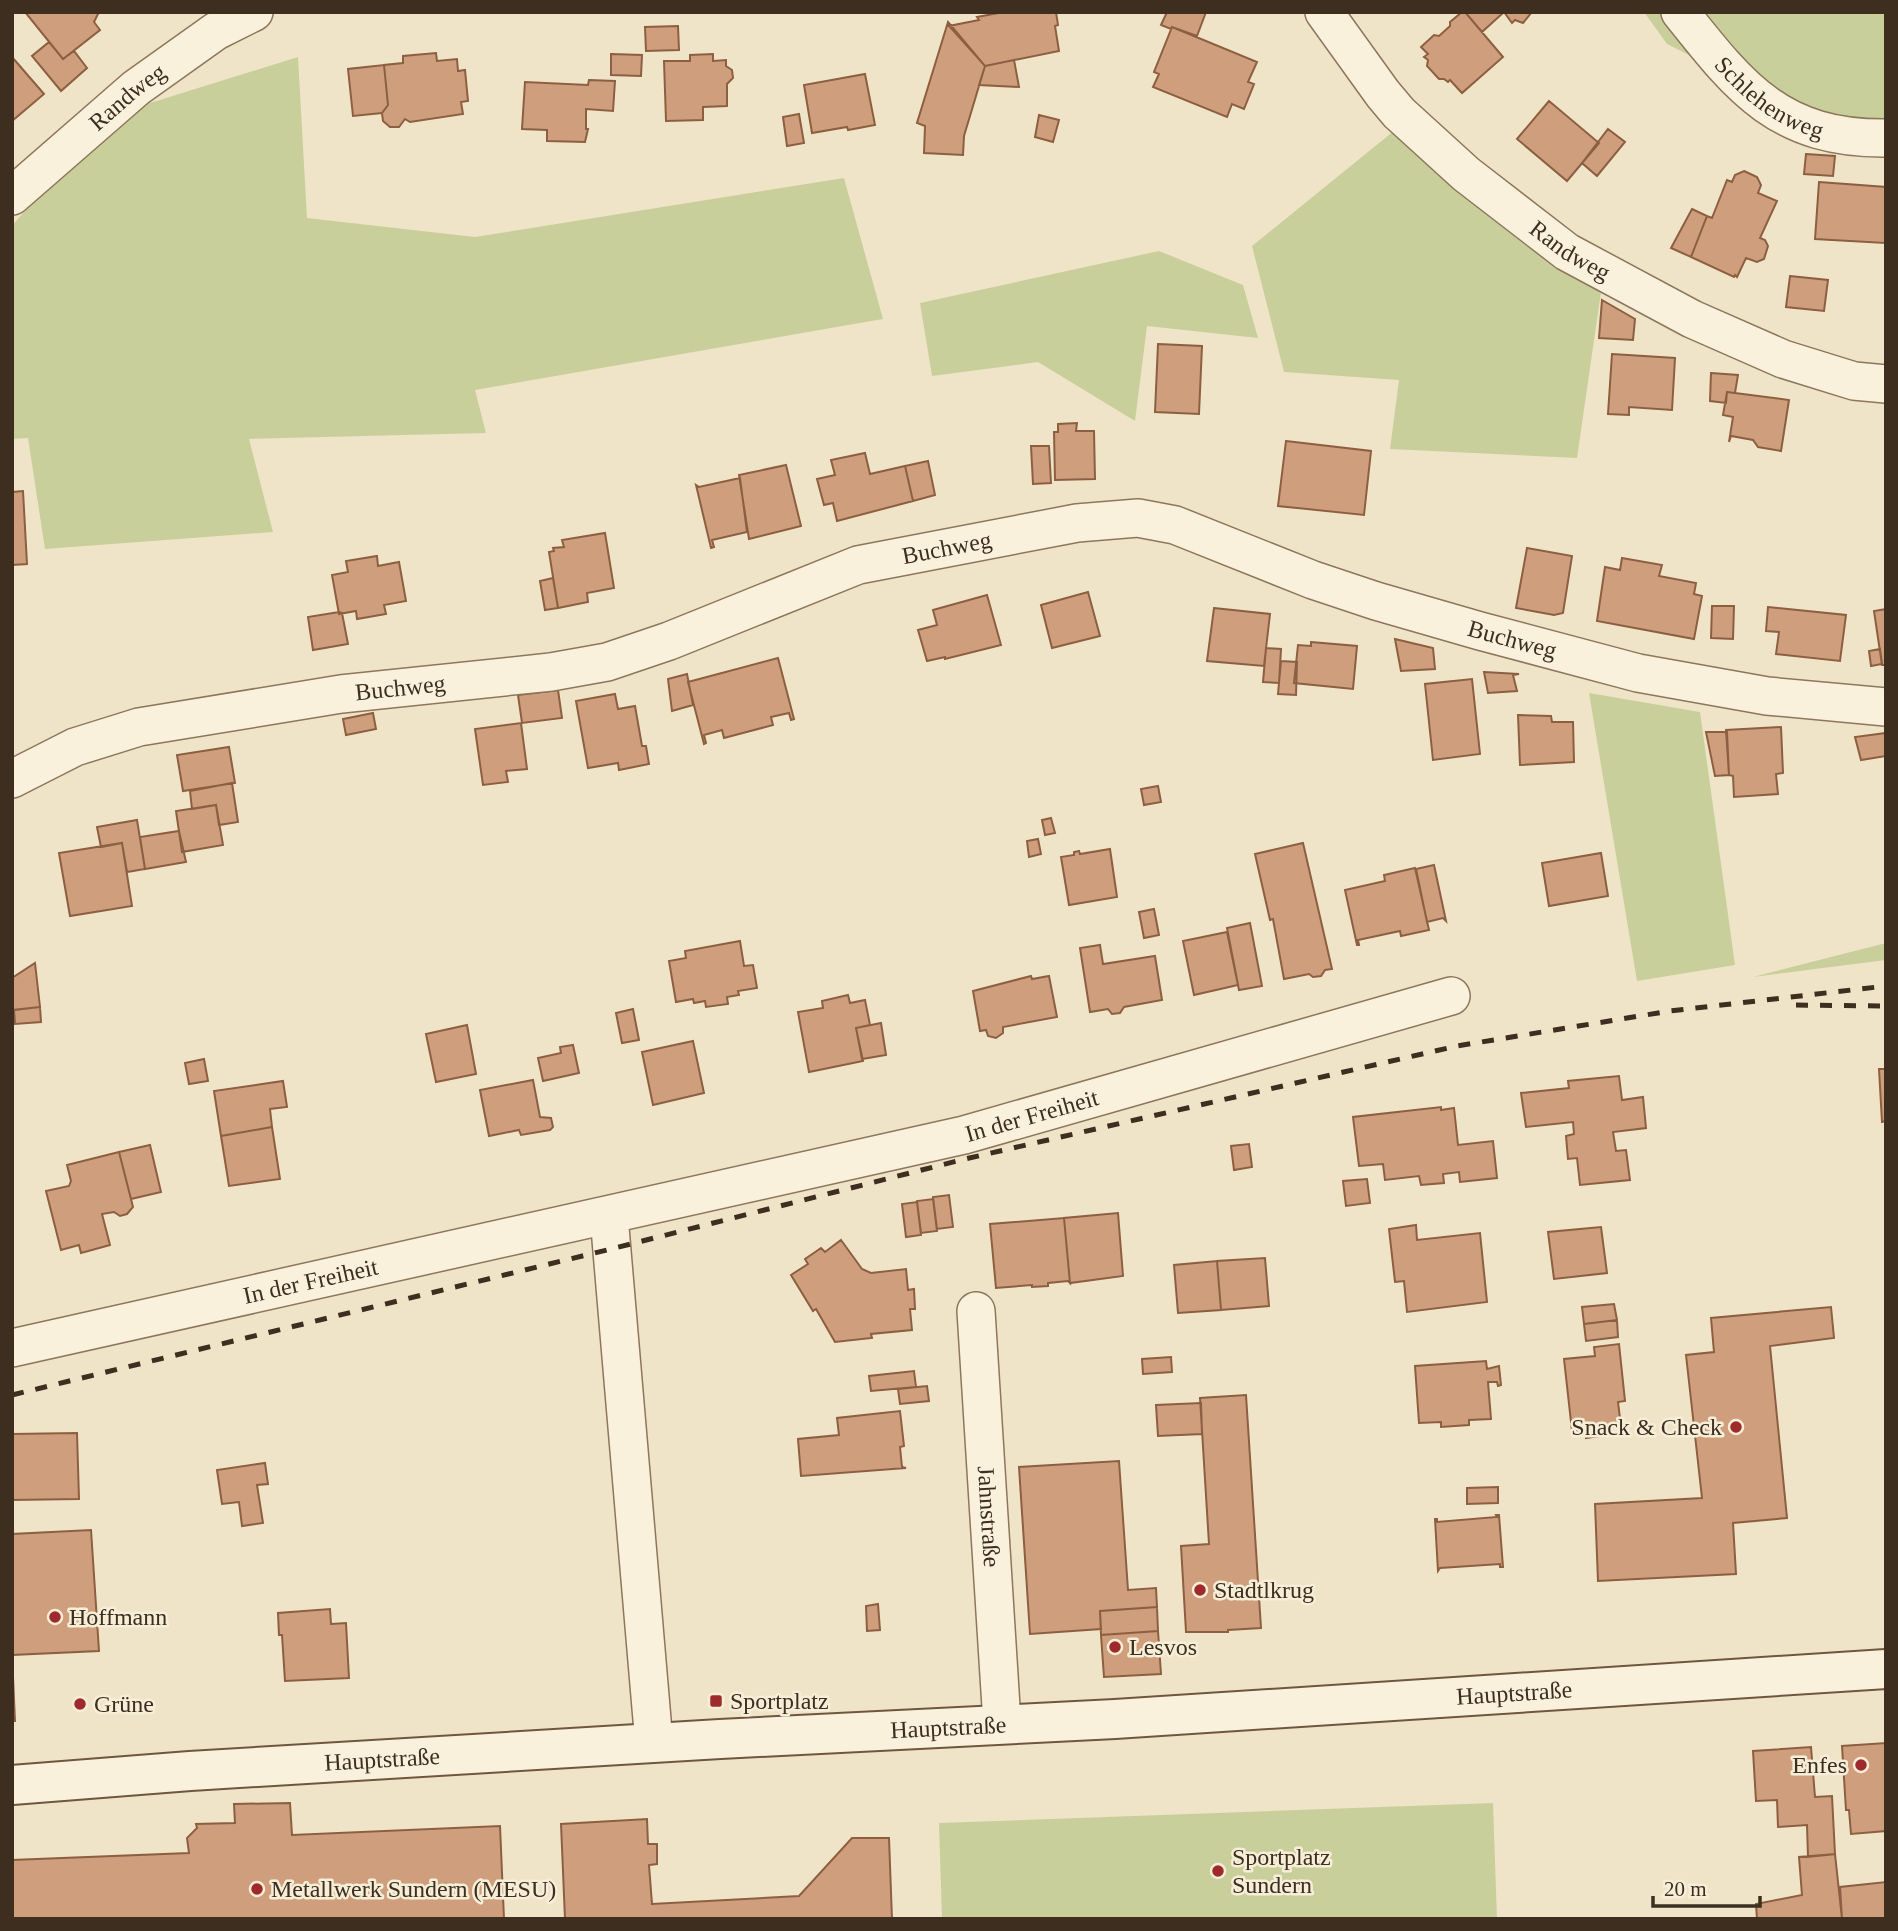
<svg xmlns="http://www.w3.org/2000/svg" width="1898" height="1931" font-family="'Times New Roman',serif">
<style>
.green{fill:#c9cf9b}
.building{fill:#cf9f7d;stroke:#8d5f41;stroke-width:2}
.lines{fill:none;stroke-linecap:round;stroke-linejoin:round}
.minor-casing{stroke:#8d765c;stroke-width:40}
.secondary-casing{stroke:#6f573f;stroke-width:42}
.minor{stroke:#faf1dc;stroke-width:37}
.secondary{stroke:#faf1dc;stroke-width:38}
.rail{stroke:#3d2e20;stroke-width:5;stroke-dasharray:12 12;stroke-linecap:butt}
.poi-dot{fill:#9e2a2b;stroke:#f7eed8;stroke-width:2.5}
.labels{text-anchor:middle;stroke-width:5;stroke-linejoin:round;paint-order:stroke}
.street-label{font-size:24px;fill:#3d2e20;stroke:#f7eed8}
.poi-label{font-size:24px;fill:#3d2e20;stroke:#f7eed8;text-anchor:start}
</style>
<rect width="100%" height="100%" fill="#f0e4c8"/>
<path class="green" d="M 1644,12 L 1886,12 L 1886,131 L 1813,117 L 1667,44 Z
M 298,57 L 307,218 L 475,237 L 844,178 L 883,319 L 475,390 L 486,433 L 249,439 L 273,532 L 45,549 L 28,438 L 12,439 L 12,226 L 102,118 Z
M 1395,130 L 1571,273 L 1601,292 L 1577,458 L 1390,449 L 1399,380 L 1284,372 L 1252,246 Z
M 1159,251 L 1243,285 L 1258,338 L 1147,326 L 1135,421 L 1038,362 L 932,376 L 920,303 Z
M 1589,693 L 1700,712 L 1735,965 L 1637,981 Z
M 1886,943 L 1886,960 L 1753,977 Z
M 1493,1803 L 1497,1919 L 942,1919 L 939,1823 Z"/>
<path class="building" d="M 25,12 L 99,12 L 94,22 L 100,30 L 63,59 Z
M 1004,12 L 1056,12 L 1058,25 L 1055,26 L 1059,51 L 985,66 L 949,26 L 979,20 L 977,17 Z
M 1167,12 L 1206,12 L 1197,36 L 1172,27 L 1171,29 L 1161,25 Z
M 1462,12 L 1465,12 L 1503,57 L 1462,93 L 1450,80 L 1448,82 L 1444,79 L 1439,79 L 1427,66 L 1428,60 L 1424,57 L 1428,54 L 1421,47 L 1434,35 L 1439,36 L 1450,26 L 1450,22 Z
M 1465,12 L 1532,12 L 1523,23 L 1515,20 L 1512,23 L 1504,12 L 1482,32 Z
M 948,22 L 985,66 L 964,136 L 963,155 L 924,153 L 925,126 L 917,123 Z
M 678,26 L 679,50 L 646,51 L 645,27 Z
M 1172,27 L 1257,62 L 1248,82 L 1254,84 L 1244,109 L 1232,104 L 1227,117 L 1153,87 L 1159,74 L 1154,72 Z
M 49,42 L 63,59 L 74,51 L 87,68 L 61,91 L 32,56 Z
M 436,53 L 437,61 L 457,59 L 458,71 L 465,70 L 468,101 L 461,102 L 463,114 L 410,122 L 405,119 L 399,127 L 390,127 L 383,121 L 382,113 L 388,105 L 384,65 L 403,63 L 403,56 Z
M 611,54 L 642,55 L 641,76 L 611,75 Z
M 713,54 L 713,61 L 726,60 L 726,66 L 732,70 L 733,78 L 727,84 L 727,106 L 703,107 L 703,120 L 666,121 L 664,61 L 690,61 L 690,55 Z
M 12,57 L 44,94 L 12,121 Z
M 1014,60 L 1019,87 L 979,85 L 985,66 Z
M 384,65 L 388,105 L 382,113 L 353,116 L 348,69 Z
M 865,74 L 875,125 L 848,130 L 847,127 L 812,133 L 804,85 Z
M 589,80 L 615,81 L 613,111 L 586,109 L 586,129 L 588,129 L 585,142 L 547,141 L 547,130 L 522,129 L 525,82 L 588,85 Z
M 1549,101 L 1599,143 L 1567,181 L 1517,139 Z
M 799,114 L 804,143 L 787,146 L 783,117 Z
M 1039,115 L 1059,120 L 1053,142 L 1035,137 Z
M 1608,129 L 1625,142 L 1597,176 L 1582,163 Z
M 1806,154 L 1835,156 L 1833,176 L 1804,174 Z
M 1744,171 L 1757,177 L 1761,185 L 1758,193 L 1777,201 L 1760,238 L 1765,240 L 1768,246 L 1764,259 L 1757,262 L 1746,258 L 1737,277 L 1735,275 L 1734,277 L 1691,257 L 1707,216 L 1712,218 L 1727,180 L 1732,182 L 1735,175 Z
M 1819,182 L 1886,187 L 1885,243 L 1815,239 Z
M 1692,209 L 1707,216 L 1691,257 L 1671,248 Z
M 1790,276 L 1828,280 L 1824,311 L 1786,307 Z
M 1602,300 L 1635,319 L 1633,340 L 1599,338 Z
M 1158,344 L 1202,346 L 1199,414 L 1155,412 Z
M 1612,354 L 1675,358 L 1672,410 L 1629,407 L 1629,415 L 1608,414 Z
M 1711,373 L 1738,375 L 1735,393 L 1727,392 L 1726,403 L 1710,401 Z
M 1727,392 L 1789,400 L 1781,451 L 1758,447 L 1753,440 L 1731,436 L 1729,442 L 1733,417 L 1723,415 Z
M 1077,423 L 1076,431 L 1094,431 L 1095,479 L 1055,480 L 1054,432 L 1058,432 L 1058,424 Z
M 1286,441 L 1371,451 L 1364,515 L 1278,506 Z
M 1031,446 L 1049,446 L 1051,483 L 1033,484 Z
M 865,453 L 870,474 L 905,466 L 913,501 L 837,521 L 833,503 L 824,505 L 817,479 L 835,475 L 831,460 Z
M 928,461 L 935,495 L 913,501 L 905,466 Z
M 786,465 L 801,526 L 749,539 L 739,475 Z
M 740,478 L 747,532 L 712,540 L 714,547 L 711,548 L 696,485 L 699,487 Z
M 23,491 L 27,564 L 12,565 L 12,492 Z
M 605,533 L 614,588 L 587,593 L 588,602 L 558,608 L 549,552 L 554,551 L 553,548 L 564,547 L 562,540 Z
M 1527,548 L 1572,556 L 1563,613 L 1554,615 L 1516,608 Z
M 377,556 L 378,566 L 399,562 L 406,601 L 384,605 L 386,614 L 357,619 L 356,611 L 339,614 L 332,575 L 348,572 L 346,561 Z
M 1622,558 L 1662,565 L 1659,576 L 1696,583 L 1694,594 L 1702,596 L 1694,639 L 1597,621 L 1605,567 L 1620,570 Z
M 553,578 L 558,608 L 545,610 L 540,581 Z
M 1088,592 L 1100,636 L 1052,648 L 1041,605 Z
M 987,595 L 1001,645 L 945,659 L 945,657 L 927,661 L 918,630 L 937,625 L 933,610 Z
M 1712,606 L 1734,606 L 1733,639 L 1711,638 Z
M 1768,607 L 1846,615 L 1840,661 L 1776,654 L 1779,632 L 1766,631 Z
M 1214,608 L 1270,614 L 1264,666 L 1207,661 Z
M 1886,609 L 1886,665 L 1882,665 L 1874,611 Z
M 339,612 L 342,613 L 348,644 L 313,650 L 308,617 Z
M 1395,639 L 1433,648 L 1435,669 L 1401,671 Z
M 1311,642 L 1357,646 L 1353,689 L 1294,683 L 1298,645 L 1311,646 Z
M 1266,648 L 1281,649 L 1279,683 L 1263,682 Z
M 1880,649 L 1882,664 L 1871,666 L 1869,651 Z
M 778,658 L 794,719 L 791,720 L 789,713 L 771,717 L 773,725 L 724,738 L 722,730 L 704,735 L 706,743 L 704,744 L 688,682 Z
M 1281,661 L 1297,662 L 1296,695 L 1278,694 Z
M 1484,672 L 1519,674 L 1513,675 L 1517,691 L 1488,693 Z
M 687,674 L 693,705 L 672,711 L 668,679 Z
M 1472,679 L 1480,754 L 1433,760 L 1425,684 Z
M 558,690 L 562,718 L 522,723 L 518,695 Z
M 615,694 L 618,709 L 635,706 L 642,746 L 646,746 L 649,764 L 619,770 L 618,763 L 588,768 L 576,701 Z
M 373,713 L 376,729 L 346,735 L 343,719 Z
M 1518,715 L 1551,716 L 1552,722 L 1573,722 L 1574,762 L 1520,765 Z
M 521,723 L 527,769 L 506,771 L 508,782 L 483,785 L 475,729 Z
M 1781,727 L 1783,773 L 1776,774 L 1778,794 L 1734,797 L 1733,776 L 1729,775 L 1726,730 Z
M 1706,732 L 1727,732 L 1729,775 L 1715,776 Z
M 1886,733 L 1886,756 L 1861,760 L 1855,737 Z
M 229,747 L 235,783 L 183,791 L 177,755 Z
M 232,783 L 238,822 L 219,825 L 216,805 L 192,809 L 190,791 Z
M 1158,786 L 1161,802 L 1144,805 L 1141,789 Z
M 216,805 L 223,845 L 182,852 L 176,811 Z
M 1051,818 L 1055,833 L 1045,835 L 1042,820 Z
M 137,820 L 145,869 L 127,872 L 122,843 L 101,847 L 97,827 Z
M 179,831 L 186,862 L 145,869 L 140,837 Z
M 1038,839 L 1041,854 L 1029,857 L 1027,841 Z
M 122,843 L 132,906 L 70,916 L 59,853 Z
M 1303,843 L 1332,969 L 1325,970 L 1321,976 L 1313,977 L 1309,974 L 1284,979 L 1273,919 L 1270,920 L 1255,854 Z
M 1110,849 L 1117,897 L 1069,905 L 1061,857 L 1074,855 L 1074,852 L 1079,851 L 1080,854 Z
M 1601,853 L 1608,896 L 1549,906 L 1542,863 Z
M 1434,865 L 1446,921 L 1443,918 L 1427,922 L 1416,869 Z
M 1415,868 L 1429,930 L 1401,936 L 1400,931 L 1358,940 L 1359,945 L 1357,945 L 1345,890 L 1385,881 L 1384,875 Z
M 1154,909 L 1159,935 L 1144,938 L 1139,912 Z
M 1250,923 L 1262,986 L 1239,990 L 1227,928 Z
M 1227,932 L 1238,985 L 1194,995 L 1183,941 Z
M 740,941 L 744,966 L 753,965 L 757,988 L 738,991 L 739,995 L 727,997 L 728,1004 L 706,1007 L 705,1001 L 694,1003 L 693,999 L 676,1002 L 669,961 L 686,958 L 685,951 Z
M 1100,945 L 1103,964 L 1155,956 L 1162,1000 L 1124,1007 L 1120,1013 L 1112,1014 L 1108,1009 L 1090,1012 L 1080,948 Z
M 35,963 L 40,1007 L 12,1010 L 12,978 Z
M 1031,976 L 1032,979 L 1049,976 L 1057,1017 L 1003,1027 L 1003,1033 L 996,1038 L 988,1036 L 986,1030 L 980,1031 L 973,991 Z
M 848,995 L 850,1003 L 865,1000 L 870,1025 L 856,1028 L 863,1061 L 809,1072 L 798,1012 L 823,1008 L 822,1001 Z
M 40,1007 L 41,1022 L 15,1024 L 14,1010 Z
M 633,1009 L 639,1040 L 622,1043 L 616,1013 Z
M 881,1023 L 886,1055 L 862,1059 L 856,1028 Z
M 467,1025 L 476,1074 L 436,1082 L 426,1034 Z
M 693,1041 L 704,1093 L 653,1105 L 642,1052 Z
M 573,1045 L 579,1073 L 543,1081 L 538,1058 L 561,1053 L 560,1047 Z
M 204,1059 L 208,1081 L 189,1084 L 185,1063 Z
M 1879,1069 L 1886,1069 L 1886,1121 L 1882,1122 Z
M 1619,1076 L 1622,1100 L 1643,1097 L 1646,1128 L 1613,1132 L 1616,1151 L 1626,1150 L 1630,1180 L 1580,1185 L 1577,1158 L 1568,1159 L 1566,1136 L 1574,1134 L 1573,1122 L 1526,1127 L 1521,1093 L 1569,1088 L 1568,1081 Z
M 533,1080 L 540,1117 L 551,1118 L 553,1127 L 550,1130 L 521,1135 L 519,1130 L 489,1136 L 480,1090 Z
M 283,1081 L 287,1107 L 270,1109 L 272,1127 L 221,1136 L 214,1091 Z
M 1441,1107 L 1441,1110 L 1454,1108 L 1458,1145 L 1493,1141 L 1497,1178 L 1460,1182 L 1459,1172 L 1443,1174 L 1444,1183 L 1421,1185 L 1419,1176 L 1385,1180 L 1383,1164 L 1359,1166 L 1353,1117 Z
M 272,1127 L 280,1179 L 229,1186 L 221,1136 Z
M 1249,1144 L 1252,1167 L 1234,1170 L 1231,1146 Z
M 150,1145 L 161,1192 L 131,1199 L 119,1152 Z
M 119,1152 L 133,1207 L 127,1214 L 120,1216 L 114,1212 L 102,1214 L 110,1245 L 81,1253 L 79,1245 L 61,1250 L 46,1191 L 69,1186 L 71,1181 L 67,1165 Z
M 1367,1179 L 1370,1203 L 1346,1206 L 1343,1181 Z
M 949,1195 L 953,1227 L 937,1229 L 933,1197 Z
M 933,1199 L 937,1231 L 921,1233 L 917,1201 Z
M 917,1202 L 921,1235 L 906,1237 L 902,1204 Z
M 1118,1213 L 1123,1276 L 1070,1283 L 1064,1218 Z
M 1064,1218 L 1070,1283 L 1068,1281 L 1048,1283 L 1048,1286 L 1032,1287 L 1032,1285 L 996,1288 L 990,1224 Z
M 1416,1225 L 1417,1240 L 1480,1233 L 1487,1302 L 1407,1312 L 1404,1281 L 1395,1282 L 1389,1229 Z
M 1601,1227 L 1607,1273 L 1554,1279 L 1548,1232 Z
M 841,1240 L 862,1269 L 871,1273 L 906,1269 L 908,1290 L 914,1289 L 915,1309 L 910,1309 L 912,1330 L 871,1334 L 872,1338 L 835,1342 L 816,1309 L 813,1311 L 791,1275 L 808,1264 L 805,1259 L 821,1248 L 825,1252 Z
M 1265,1258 L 1269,1306 L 1221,1310 L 1217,1261 Z
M 1217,1261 L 1221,1310 L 1178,1313 L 1174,1265 Z
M 1614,1304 L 1617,1320 L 1584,1324 L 1582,1307 Z
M 1831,1307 L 1834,1338 L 1770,1346 L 1787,1518 L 1733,1523 L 1736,1574 L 1598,1581 L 1595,1504 L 1702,1498 L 1686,1355 L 1714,1352 L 1711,1318 Z
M 1617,1320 L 1618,1337 L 1586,1341 L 1584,1324 Z
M 1619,1344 L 1625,1401 L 1618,1402 L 1621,1426 L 1607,1427 L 1607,1435 L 1586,1438 L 1585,1430 L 1572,1431 L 1564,1359 L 1595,1356 L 1594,1347 Z
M 1171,1357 L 1172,1372 L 1143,1374 L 1142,1359 Z
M 1486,1361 L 1487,1369 L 1499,1366 L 1501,1385 L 1498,1386 L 1497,1382 L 1488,1382 L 1491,1419 L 1469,1420 L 1469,1425 L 1441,1427 L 1441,1422 L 1419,1423 L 1415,1366 Z
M 914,1371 L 916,1387 L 871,1391 L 869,1376 Z
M 927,1386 L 929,1401 L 900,1404 L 898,1389 Z
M 1246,1395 L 1261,1628 L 1228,1630 L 1228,1632 L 1186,1632 L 1181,1546 L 1209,1544 L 1200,1398 Z
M 1201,1403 L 1202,1434 L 1158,1436 L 1156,1405 Z
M 900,1411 L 904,1446 L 900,1447 L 902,1467 L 906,1468 L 801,1476 L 798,1439 L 839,1435 L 837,1418 Z
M 77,1433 L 79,1499 L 12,1500 L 12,1434 Z
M 1119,1461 L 1128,1590 L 1156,1588 L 1157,1607 L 1100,1611 L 1101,1629 L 1030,1634 L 1019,1467 Z
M 265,1463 L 268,1484 L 257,1485 L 263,1523 L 242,1526 L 239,1502 L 222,1504 L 217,1470 Z
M 1498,1487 L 1498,1503 L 1467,1504 L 1467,1488 Z
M 1496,1515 L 1499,1515 L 1503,1567 L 1500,1567 L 1500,1564 L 1440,1568 L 1438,1571 L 1435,1519 L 1437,1519 L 1437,1522 L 1497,1517 Z
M 91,1530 L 99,1651 L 12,1655 L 15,1721 L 12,1721 L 12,1534 Z
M 878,1604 L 880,1630 L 867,1631 L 866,1606 Z
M 1157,1607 L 1158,1631 L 1101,1635 L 1100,1611 Z
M 330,1609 L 331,1624 L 346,1623 L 349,1678 L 285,1681 L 282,1635 L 279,1635 L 278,1613 Z
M 1158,1631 L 1161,1674 L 1104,1677 L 1101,1635 Z
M 1886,1743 L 1886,1831 L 1851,1834 L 1849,1810 L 1846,1810 L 1842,1746 Z
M 1811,1747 L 1815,1797 L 1832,1796 L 1835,1854 L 1808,1857 L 1807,1825 L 1778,1827 L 1777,1800 L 1756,1801 L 1753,1751 Z
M 290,1803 L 292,1835 L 500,1826 L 504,1919 L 12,1919 L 12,1860 L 189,1853 L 187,1838 L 197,1828 L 196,1824 L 235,1823 L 234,1804 Z
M 647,1819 L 648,1844 L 657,1844 L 657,1864 L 649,1865 L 652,1904 L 799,1896 L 852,1838 L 889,1838 L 892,1919 L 565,1919 L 561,1824 Z
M 1835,1854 L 1842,1919 L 1757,1919 L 1756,1904 L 1802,1895 L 1799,1857 Z
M 1886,1882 L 1886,1919 L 1842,1919 L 1840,1887 Z"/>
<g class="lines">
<g class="minor-casing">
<g id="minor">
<path id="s1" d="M 1324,12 L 1383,94 L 1399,113 L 1466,174 L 1567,252 L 1692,319 L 1783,359 L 1854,381 L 1886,384"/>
<path id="s2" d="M 1680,12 C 1741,89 1780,139 1886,138"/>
<path id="s3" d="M 12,196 L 136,88 L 216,31 L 254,12"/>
<path id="s4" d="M 12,779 L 75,747 L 139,727 L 341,694 L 551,672 L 607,662 L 669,641 L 858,565 L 1077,523 L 1138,518 L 1175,525 L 1313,580 L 1376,601 L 1480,631 L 1638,673 L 1767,696 L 1886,707"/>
<path d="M 609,1216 L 654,1743"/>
<path id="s5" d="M 976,1311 L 1002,1723"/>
<path id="s6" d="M 12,1348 L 964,1135 L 1451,996"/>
</g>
</g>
<g class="secondary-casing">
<g id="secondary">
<path id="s7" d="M 12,1785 L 190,1771 L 720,1739 L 1115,1719 L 1886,1669"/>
</g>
</g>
<use href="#minor" class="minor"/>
<use href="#secondary" class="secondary"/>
<path class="rail" d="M 1796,1005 L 1886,1006
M 12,1395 L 611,1249 L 965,1159 L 1457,1046 L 1670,1011 L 1886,986"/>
</g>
<g class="poi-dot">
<circle cx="1736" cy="1427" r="7"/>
<circle cx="1200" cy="1590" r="7"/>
<circle cx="55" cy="1617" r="7"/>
<circle cx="1115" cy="1647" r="7"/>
<rect x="709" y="1694" width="14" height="14" rx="3.5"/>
<circle cx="80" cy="1704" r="7"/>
<circle cx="1861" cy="1765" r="7"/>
<circle cx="1218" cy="1871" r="7"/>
<circle cx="257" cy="1889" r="7"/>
</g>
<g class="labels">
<g class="street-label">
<text dy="8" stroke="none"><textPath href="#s2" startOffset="126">Schlehenweg</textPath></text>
<text dy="8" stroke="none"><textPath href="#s3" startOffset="152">Randweg</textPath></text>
<text dy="8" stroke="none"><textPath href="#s1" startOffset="346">Randweg</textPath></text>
<text dy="8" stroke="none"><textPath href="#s4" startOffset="970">Buchweg</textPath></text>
<text dy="8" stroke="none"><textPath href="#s4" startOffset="1558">Buchweg</textPath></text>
<text dy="8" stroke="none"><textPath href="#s4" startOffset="402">Buchweg</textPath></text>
<text dy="8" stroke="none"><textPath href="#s6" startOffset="1046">In der Freiheit</textPath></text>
<text dy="8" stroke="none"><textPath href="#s6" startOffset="306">In der Freiheit</textPath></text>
<text dy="8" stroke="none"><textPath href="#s5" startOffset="206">Jahnstraße</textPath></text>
<text dy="8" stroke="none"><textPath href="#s7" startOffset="1505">Hauptstraße</textPath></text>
<text dy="8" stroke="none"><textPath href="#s7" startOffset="938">Hauptstraße</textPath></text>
<text dy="8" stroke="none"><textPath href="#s7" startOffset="371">Hauptstraße</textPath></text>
</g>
<g class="poi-label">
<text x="1722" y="1435" text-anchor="end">Snack &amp; Check</text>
<text x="1214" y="1598">Stadtlkrug</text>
<text x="69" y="1625">Hoffmann</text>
<text x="1129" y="1655">Lesvos</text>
<text x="730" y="1709">Sportplatz</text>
<text x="94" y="1712">Grüne</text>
<text x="1847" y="1773" text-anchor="end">Enfes</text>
<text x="1232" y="1865">Sportplatz<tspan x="1232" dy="28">Sundern</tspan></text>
<text x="271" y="1897">Metallwerk Sundern (MESU)</text>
</g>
</g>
<rect width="1898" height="1931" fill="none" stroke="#3d2e20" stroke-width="28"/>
<path d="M1653 1896v10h107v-10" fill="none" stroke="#3d2e20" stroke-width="3.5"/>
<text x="1664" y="1896" font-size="21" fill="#3d2e20" stroke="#f7eed8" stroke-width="5" paint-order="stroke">20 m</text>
</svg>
